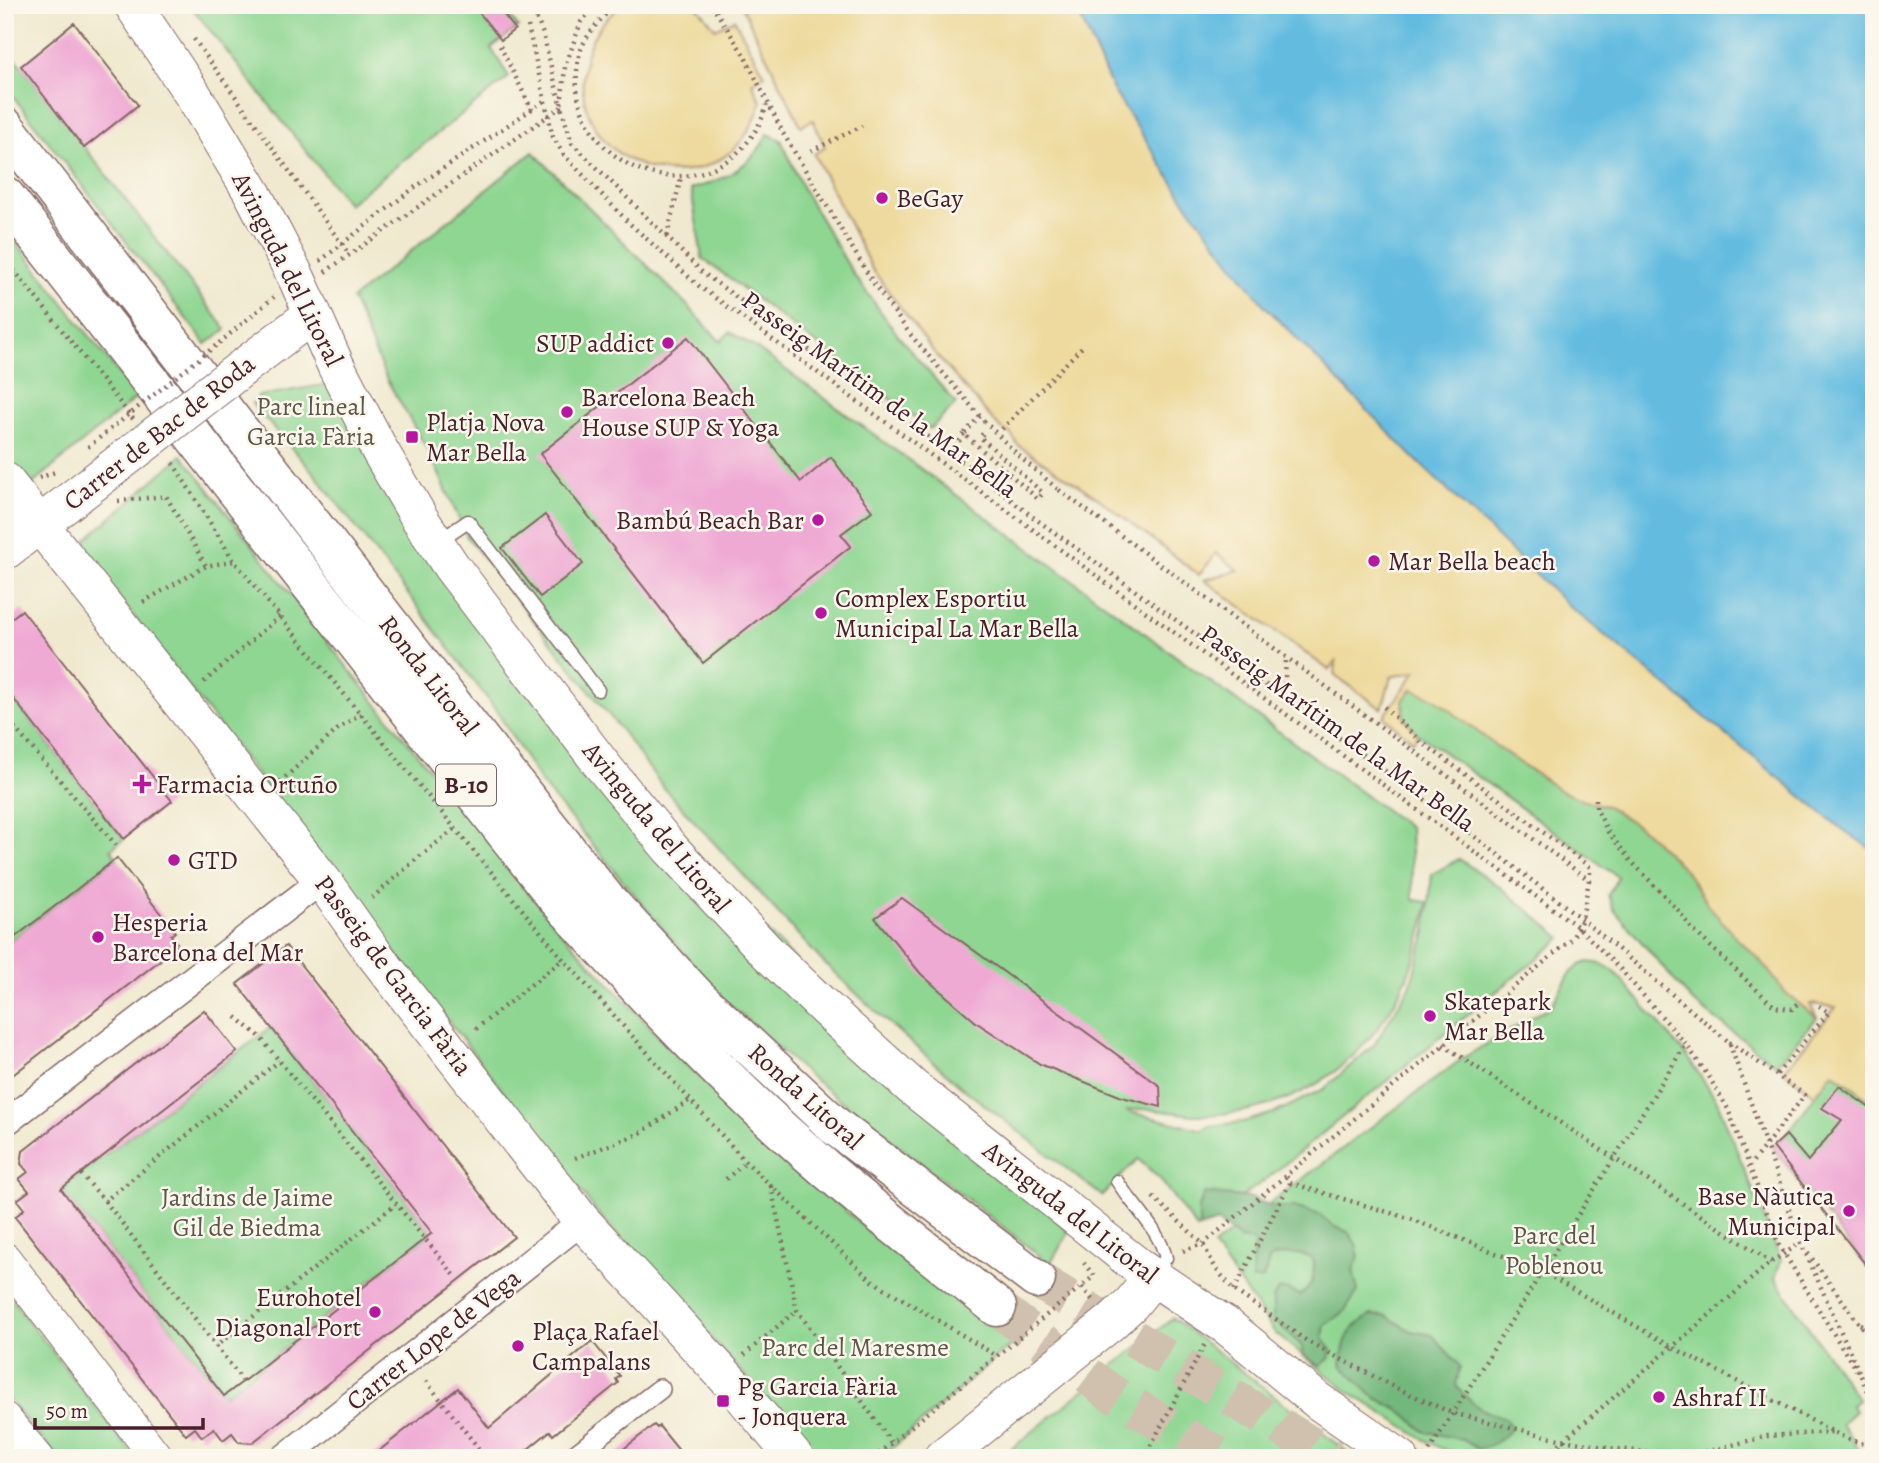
<svg xmlns="http://www.w3.org/2000/svg" width="1879" height="1463" font-family="Alegreya,serif">
<style>
.green{fill:#8ed692;stroke:#6c7a5e;stroke-width:2}
.forest{fill:#72b77c;stroke:#5e6b54;stroke-width:2}
.sand{fill:#eeda9e;stroke:#9c7c64;stroke-width:2}
.water{fill:#63bce0;stroke:#566e86;stroke-width:2}
.building{fill:#efaad4}
.lines{fill:none;stroke-linecap:round;stroke-linejoin:round}
.trunk-tunnel{stroke:#cfc1ae;stroke-width:38;stroke-dasharray:38 19;stroke-linecap:butt}
.service-casing{stroke:#846664;stroke-width:15}
.pedestrian-casing{stroke:#846664;stroke-width:22}
.minor-casing{stroke:#846664;stroke-width:29}
.tertiary-casing{stroke:#846664;stroke-width:34}
.secondary-casing{stroke:#846664;stroke-width:39}
.trunk-casing{stroke:#846664;stroke-width:41}
.path{stroke:#846664;stroke-width:4.5;stroke-dasharray:2 5;stroke-linecap:butt}
.service{stroke:#fff;stroke-width:12}
.pedestrian{stroke:#fff;stroke-width:19}
.minor{stroke:#fff;stroke-width:26}
.tertiary{stroke:#fff;stroke-width:32}
.secondary{stroke:#fff;stroke-width:37}
.trunk{stroke:#fff;stroke-width:38}
.secondary-bridge-casing{stroke:#846664;stroke-width:39;stroke-linecap:butt}
.path-bridge{stroke:#846664;stroke-width:4.5;stroke-dasharray:2 5;stroke-linecap:butt}
.secondary-bridge{stroke:#fff;stroke-width:37}
.poi-dot{fill:#b5179e;stroke:#fbf7ec;stroke-width:2.5}
.labels{text-anchor:middle;stroke-width:5;stroke-linejoin:round;paint-order:stroke}
.shield{fill:#fbf7ec;stroke:#7f6065;stroke-width:2}
.shield-label{font-size:24px;font-weight:bold;fill:#4a1f2b}
.poi-label{font-size:26px;fill:#4a1f2b;stroke:#fbf7ec;text-anchor:start}
.street-label{font-size:26px;fill:#4a1f2b;stroke:#fbf7ec}
.park-label{font-size:26px;fill:#5e564a;stroke:#fbf7ec}
</style>
<rect width="100%" height="100%" fill="#fbf7ec"/>
<filter id="ink" filterUnits="userSpaceOnUse"><feTurbulence type="fractalNoise" baseFrequency=".0143" numOctaves="2"/><feDisplacementMap in="SourceGraphic" scale="14" xChannelSelector="R" yChannelSelector="G"/><feConvolveMatrix kernelMatrix="1 2 1 2 8 2 1 2 1" color-interpolation-filters="sRGB"/></filter>
<filter id="wash" filterUnits="userSpaceOnUse"><feTurbulence type="fractalNoise" baseFrequency=".00686" numOctaves="4" result="noise"/><feDisplacementMap in="SourceGraphic" scale="28" xChannelSelector="R" yChannelSelector="G"/><feGaussianBlur stdDeviation="1.57" result="paint"/><feColorMatrix in="noise" values="0 0 0 0 0 0 0 0 0 0 0 0 0 0 0 0 0 1.4 0 .05"/><feComposite in="paint" operator="in"/></filter>
<g filter="url(#wash)">
<rect width="100%" height="100%" fill="#f0e9cf"/>
<path class="green" d="M 190,5 L 501,5 L 518,27 L 491,48 L 509,77 L 348,204 Z
M 5,45 L 226,329 L 206,344 L 5,86 Z
M 768,134 L 781,140 L 804,191 L 854,275 L 900,338 L 956,404 L 930,429 L 702,258 L 691,189 C 725,180 751,167 768,134 Z
M 533,152 L 685,303 L 720,341 L 730,332 L 756,348 L 1410,828 L 1413,900 L 1428,902 C 1409,1022 1332,1111 1205,1115 C 1180,1116 1149,1105 1126,1111 L 1203,1130 L 1209,1126 L 1243,1122 L 1277,1112 L 1324,1089 L 1374,1045 L 1410,986 L 1426,932 L 1432,874 L 1459,859 L 1500,887 L 1562,938 L 1269,1177 L 1197,1229 L 1159,1178 L 1138,1159 L 1102,1196 L 964,1089 L 874,1010 L 822,961 L 663,787 L 621,730 L 467,537 L 431,456 L 387,380 L 352,299 Z
M 5,228 L 137,397 L 31,485 L 10,458 L 7,460 L 5,457 Z
M 329,384 L 534,700 L 1069,1232 L 1050,1264 L 807,1074 L 717,993 L 541,783 L 496,710 L 414,602 L 313,472 L 252,404 L 259,396 Z
M 182,455 L 352,673 L 562,933 L 678,1057 L 868,1231 L 1014,1342 L 881,1458 L 819,1458 L 597,1212 L 79,546 Z
M 5,688 L 124,839 L 111,849 L 117,858 L 5,945 Z
M 1412,689 L 1436,699 L 1496,746 L 1561,791 L 1585,801 L 1607,806 L 1644,830 L 1685,870 L 1736,938 L 1759,959 L 1786,993 L 1817,1018 L 1776,1065 L 1692,1001 L 1614,910 L 1608,895 L 1618,877 L 1418,734 L 1404,718 L 1403,699 Z
M 1588,962 L 1602,964 L 1614,971 L 1687,1056 L 1717,1101 L 1781,1260 L 1775,1278 L 1858,1400 L 1851,1405 L 1855,1411 L 1841,1424 L 1861,1452 L 1874,1450 L 1874,1458 L 1461,1458 L 1423,1439 L 1346,1390 L 1276,1334 L 1213,1246 L 1463,1058 L 1551,1006 L 1570,974 L 1580,965 Z
M 271,1027 L 432,1233 L 224,1396 L 61,1189 Z
M 1833,1072 L 1874,1103 L 1874,1275 L 1773,1147 L 1786,1135 Z
M 5,1291 L 136,1458 L 58,1458 L 5,1396 Z
M 1173,1318 L 1350,1454 L 1357,1458 L 1000,1458 Z"/>
<path class="forest" d="M 1204,1193 L 1252,1198 L 1273,1207 L 1294,1207 L 1320,1215 L 1333,1226 L 1348,1232 L 1356,1244 L 1359,1257 L 1353,1270 L 1358,1291 L 1344,1312 L 1325,1325 L 1323,1338 L 1331,1350 L 1329,1359 L 1320,1366 L 1304,1356 L 1301,1345 L 1273,1320 L 1273,1298 L 1278,1290 L 1286,1289 L 1299,1295 C 1314,1289 1314,1275 1314,1261 C 1302,1250 1285,1253 1270,1258 L 1263,1279 L 1252,1280 L 1254,1241 L 1240,1239 L 1218,1222 L 1199,1228 L 1199,1208 Z
M 1371,1315 L 1386,1316 L 1411,1331 L 1432,1335 L 1460,1366 L 1456,1385 C 1470,1403 1483,1413 1505,1418 L 1511,1428 C 1501,1440 1493,1445 1478,1449 L 1463,1440 L 1424,1431 L 1404,1413 L 1371,1395 L 1341,1365 C 1344,1338 1348,1329 1371,1315 Z"/>
<path class="sand" d="M 623,5 L 696,5 L 716,29 L 734,19 L 765,75 L 752,83 L 761,102 C 726,222 562,173 585,61 C 589,39 603,18 623,5 Z
M 749,5 L 1075,5 L 1113,90 L 1189,207 L 1264,305 L 1414,458 L 1569,606 L 1838,826 L 1874,851 L 1874,1103 L 1833,1072 L 1815,1095 L 1784,1071 L 1836,1007 L 1810,1004 L 1817,1018 L 1786,993 L 1759,959 L 1736,938 L 1708,905 L 1685,870 L 1644,830 L 1607,806 L 1585,801 L 1561,791 L 1496,746 L 1436,699 L 1412,689 L 1403,700 L 1404,718 L 1418,734 L 1413,741 L 1384,717 L 1416,671 L 1391,677 L 1382,709 L 1335,675 L 1336,662 L 1329,670 L 1204,580 L 1238,570 L 1216,553 L 1199,575 L 1098,498 L 1018,445 L 1011,434 L 1000,428 L 936,355 L 872,269 L 814,154 L 825,147 L 813,120 L 801,126 L 743,9 Z"/>
<path class="water" d="M 1075,5 L 1874,5 L 1874,851 L 1838,826 L 1569,606 L 1414,458 L 1264,305 L 1189,207 L 1113,90 Z"/>
<g id="blocks">
<path class="building" d="M 473,5 L 496,5 L 515,29 L 501,40 Z
M 74,23 L 138,105 L 84,148 L 21,66 Z
M 688,337 L 801,482 L 831,457 L 872,511 L 841,534 L 851,546 L 703,663 L 540,454 Z
M 545,515 L 583,564 L 540,597 L 502,548 Z
M 22,610 L 172,801 L 124,839 L 5,688 L 5,623 Z
M 117,858 L 175,932 L 171,935 L 177,943 L 175,944 L 177,947 L 5,1081 L 5,945 Z
M 902,898 L 1160,1086 L 1161,1107 L 1122,1097 L 1040,1064 L 977,1023 L 921,974 L 875,918 Z
M 286,946 L 514,1237 L 252,1443 L 239,1442 L 232,1433 L 223,1440 L 214,1428 L 202,1437 L 195,1428 L 186,1435 L 15,1217 L 24,1209 L 17,1200 L 29,1191 L 19,1179 L 28,1172 L 21,1164 L 23,1151 L 204,1010 L 237,1052 L 61,1189 L 224,1396 L 250,1376 L 432,1233 L 237,984 Z
M 1839,1086 L 1874,1111 L 1874,1275 L 1773,1147 L 1786,1135 L 1808,1161 L 1842,1120 L 1822,1108 Z
M 592,1341 L 620,1376 L 616,1379 L 618,1383 L 553,1435 L 550,1431 L 517,1458 L 370,1458 L 458,1388 L 489,1428 Z
M 654,1425 L 657,1428 L 659,1426 L 685,1458 L 612,1458 Z"/>
</g>
</g>
<g filter="url(#ink)">
<use href="#blocks" fill-opacity="0" stroke="#846664" stroke-width="2"/>
<g class="lines">
<path class="trunk-tunnel" d="M 1036,1279 L 1332,1458
M 997,1307 L 1111,1393 L 1222,1458"/>
<g class="service-casing">
<path id="service" d="M 439,541 L 468,521 L 598,690
M 1117,1181 C 1133,1206 1159,1229 1166,1258 L 1155,1273"/>
</g>
<g class="pedestrian-casing">
<path id="pedestrian" d="M 571,1458 L 660,1389"/>
</g>
<g class="minor-casing">
<path id="minor" d="M 5,1123 L 322,880
M 284,1458 L 582,1221"/>
</g>
<g class="tertiary-casing">
<path id="tertiary" d="M 5,1259 L 157,1458
M 5,1419 L 38,1458"/>
</g>
<g class="secondary-casing">
<path id="secondary" d="M 133,5 L 193,95 L 253,194 L 297,279 L 336,366 L 380,451 L 420,519 L 451,566 L 498,628 L 602,765 L 670,848 L 767,952 L 824,1007 L 912,1087 L 1140,1268 L 1228,1327 L 1318,1401 L 1400,1458
M 242,368 L 313,314
M 5,481 L 322,880 L 375,955 L 582,1221 L 736,1388 L 795,1458
M 5,551 L 79,494
M 942,1458 L 1110,1323 L 1131,1304 L 1153,1277"/>
</g>
<g class="trunk-casing">
<path id="trunk" d="M 5,127 L 419,662 L 605,898 L 697,997 L 835,1126 L 1036,1279
M 5,196 L 555,896 C 628,978 703,1058 784,1132 C 852,1194 925,1250 997,1307"/>
</g>
<path class="path" d="M 595,5 L 581,22 L 565,67 L 561,107 L 572,143 L 703,273 L 951,453 L 1033,517 L 1449,817 L 1582,919 L 1729,1042 L 1801,1243 L 1874,1405
M 616,5 C 603,16 589,31 582,47 C 577,59 576,76 577,89 C 584,153 654,195 713,168 C 741,156 758,133 767,105
M 712,5 L 744,55 L 783,133 L 874,284 L 910,334 L 984,421
M 528,26 L 553,137 L 564,155 L 629,223 L 699,286 L 1578,927 L 1621,970 L 1686,1044 L 1709,1077 L 1728,1109 L 1779,1245 L 1856,1370
M 194,39 L 349,254
M 500,46 L 532,110
M 811,151 L 862,126
M 667,236 L 681,177
M 5,259 L 133,419
M 320,261 L 414,188 L 544,101
M 325,272 L 561,107 L 543,34 L 531,5
M 5,283 L 15,272
M 219,343 L 274,297
M 980,416 L 964,434 L 1038,499 L 1043,493 L 980,437 L 985,431
M 1002,429 L 1084,345
M 951,453 L 964,434
M 173,463 L 234,561 L 563,959 L 746,1162 L 871,1280 L 997,1356
M 39,478 L 58,471
M 1059,490 L 1589,880 L 1582,919 L 1572,939 L 1209,1239 L 1203,1244 L 1180,1252
M 118,501 L 166,496 L 206,566
M 143,602 L 206,566 L 234,561
M 204,682 L 280,616
M 1284,698 L 1286,658
M 1384,707 L 1419,740 L 1590,867 L 1590,879
M 5,717 L 116,845
M 280,782 L 337,730 L 361,713
M 1596,799 L 1596,808 L 1608,832 L 1632,862 L 1678,910 L 1692,929 L 1775,1007 L 1792,1009 L 1799,1003
M 372,898 L 420,856 L 456,828
M 236,1017 L 259,1036 L 456,1277
M 476,1029 L 563,959
M 1729,1042 L 1805,1095 L 1750,1165
M 1443,1045 L 1771,1262
M 1777,1074 L 1829,1012 L 1819,1006
M 575,1158 L 639,1134 L 690,1100
M 81,1174 L 105,1201 L 279,1061
M 726,1179 L 746,1162
M 1290,1183 L 1411,1219 L 1543,1272 L 1672,1347 L 1845,1438 L 1874,1447
M 771,1186 L 797,1310 L 891,1442
M 1153,1197 L 1203,1244 L 1216,1269 L 1234,1290 L 1307,1341 L 1392,1386 L 1452,1413 L 1563,1440 L 1610,1448 L 1701,1458
M 105,1201 L 216,1346
M 1808,1253 L 1874,1344
M 1082,1287 L 1094,1302
M 1234,1290 L 1290,1183 L 1286,1176
M 1860,1324 L 1874,1331
M 744,1355 L 797,1310
M 243,1381 L 216,1346 L 396,1204
M 426,1381 L 486,1458
M 1873,1449 L 1874,1419
M 1429,1451 L 1686,1044
M 1692,1455 L 1768,1436 L 1832,1432
M 873,1458 L 1094,1276 L 1084,1263
M 905,1458 L 913,1451
M 1144,1458 L 1205,1344
M 1543,1458 L 1771,1262 L 1801,1243"/>
<use href="#service" class="service"/>
<use href="#pedestrian" class="pedestrian"/>
<use href="#minor" class="minor"/>
<use href="#tertiary" class="tertiary"/>
<use href="#secondary" class="secondary"/>
<use href="#trunk" class="trunk"/>
<g class="secondary-bridge-casing">
<path id="secondary-bridge" d="M 79,494 L 242,368"/>
</g>
<path class="path-bridge" d="M 984,421 L 1021,458 L 1059,490
M 88,447 L 219,343"/>
<use href="#secondary-bridge" class="secondary-bridge"/>
</g>
</g>
<g class="poi-dot">
<circle cx="882" cy="198" r="7"/>
<circle cx="668" cy="343" r="7"/>
<circle cx="567" cy="412" r="7"/>
<rect x="405" y="430" width="14" height="14" rx="3.5"/>
<circle cx="818" cy="520" r="7"/>
<circle cx="1374" cy="561" r="7"/>
<circle cx="821" cy="613" r="7"/>
<path d="M138.5 773.5h7v7h7v7h-7v7h-7v-7h-7v-7h7z"/>
<circle cx="174" cy="860" r="7"/>
<circle cx="98" cy="937" r="7"/>
<circle cx="1430" cy="1016" r="7"/>
<circle cx="1849" cy="1211" r="7"/>
<circle cx="375" cy="1312" r="7"/>
<circle cx="518" cy="1346" r="7"/>
<circle cx="1659" cy="1397" r="7"/>
<rect x="716" y="1394" width="14" height="14" rx="3.5"/>
</g>
<g class="labels">
<rect class="shield" x="436" y="764.5" width="60" height="41" rx="5"/>
<g class="shield-label">
<text x="466" y="793">B-10</text>
</g>
<g class="poi-label">
<text x="896" y="207">BeGay</text>
<text x="654" y="352" text-anchor="end">SUP addict</text>
<text x="581" y="406">Barcelona Beach<tspan x="581" dy="30">House SUP &amp; Yoga</tspan></text>
<text x="426" y="431">Platja Nova<tspan x="426" dy="30">Mar Bella</tspan></text>
<text x="804" y="529" text-anchor="end">Bambú Beach Bar</text>
<text x="1388" y="570">Mar Bella beach</text>
<text x="835" y="607">Complex Esportiu<tspan x="835" dy="30">Municipal La Mar Bella</tspan></text>
<text x="156" y="793">Farmacia Ortuño</text>
<text x="188" y="869">GTD</text>
<text x="112" y="931">Hesperia<tspan x="112" dy="30">Barcelona del Mar</tspan></text>
<text x="1444" y="1010">Skatepark<tspan x="1444" dy="30">Mar Bella</tspan></text>
<text x="1835" y="1205" text-anchor="end">Base Nàutica<tspan x="1835" dy="30">Municipal</tspan></text>
<text x="361" y="1306" text-anchor="end">Eurohotel<tspan x="361" dy="30">Diagonal Port</tspan></text>
<text x="532" y="1340">Plaça Rafael<tspan x="532" dy="30">Campalans</tspan></text>
<text x="737" y="1395">Pg Garcia Fària<tspan x="737" dy="30">- Jonquera</tspan></text>
<text x="1673" y="1406">Ashraf II</text>
</g>
<g class="street-label">
<text transform="translate(288 269) rotate(63)" y="9">Avinguda del Litoral</text>
<text transform="translate(880 394) rotate(36)" y="9">Passeig Marítim de la Mar Bella</text>
<text transform="translate(159 432) rotate(-38)" y="9">Carrer de Bac de Roda</text>
<text transform="translate(429 675) rotate(52)" y="9">Ronda Litoral</text>
<text transform="translate(1338 728) rotate(36)" y="9">Passeig Marítim de la Mar Bella</text>
<text transform="translate(657 827) rotate(50)" y="9">Avinguda del Litoral</text>
<text transform="translate(394 975) rotate(53)" y="9">Passeig de Garcia Fària</text>
<text transform="translate(806 1096) rotate(42)" y="9">Ronda Litoral</text>
<text transform="translate(1071 1212) rotate(38)" y="9">Avinguda del Litoral</text>
<text transform="translate(433 1339) rotate(-38)" y="9">Carrer Lope de Vega</text>
</g>
<g class="park-label">
<text x="311" y="415">Parc lineal<tspan x="311" dy="30">Garcia Fària</tspan></text>
<text x="247" y="1206">Jardins de Jaime<tspan x="247" dy="30">Gil de Biedma</tspan></text>
<text x="1554" y="1244">Parc del<tspan x="1554" dy="30">Poblenou</tspan></text>
<text x="855" y="1356">Parc del Maresme</text>
</g>
</g>
<rect width="1879" height="1463" fill="none" stroke="#fbf7ec" stroke-width="28"/>
<path d="M35 1418v10h168v-10" fill="none" stroke="#4a1f2b" stroke-width="3.5"/>
<text x="46" y="1418" font-size="21" fill="#4a1f2b" stroke="#fbf7ec" stroke-width="5" paint-order="stroke">50 m</text>
</svg>
